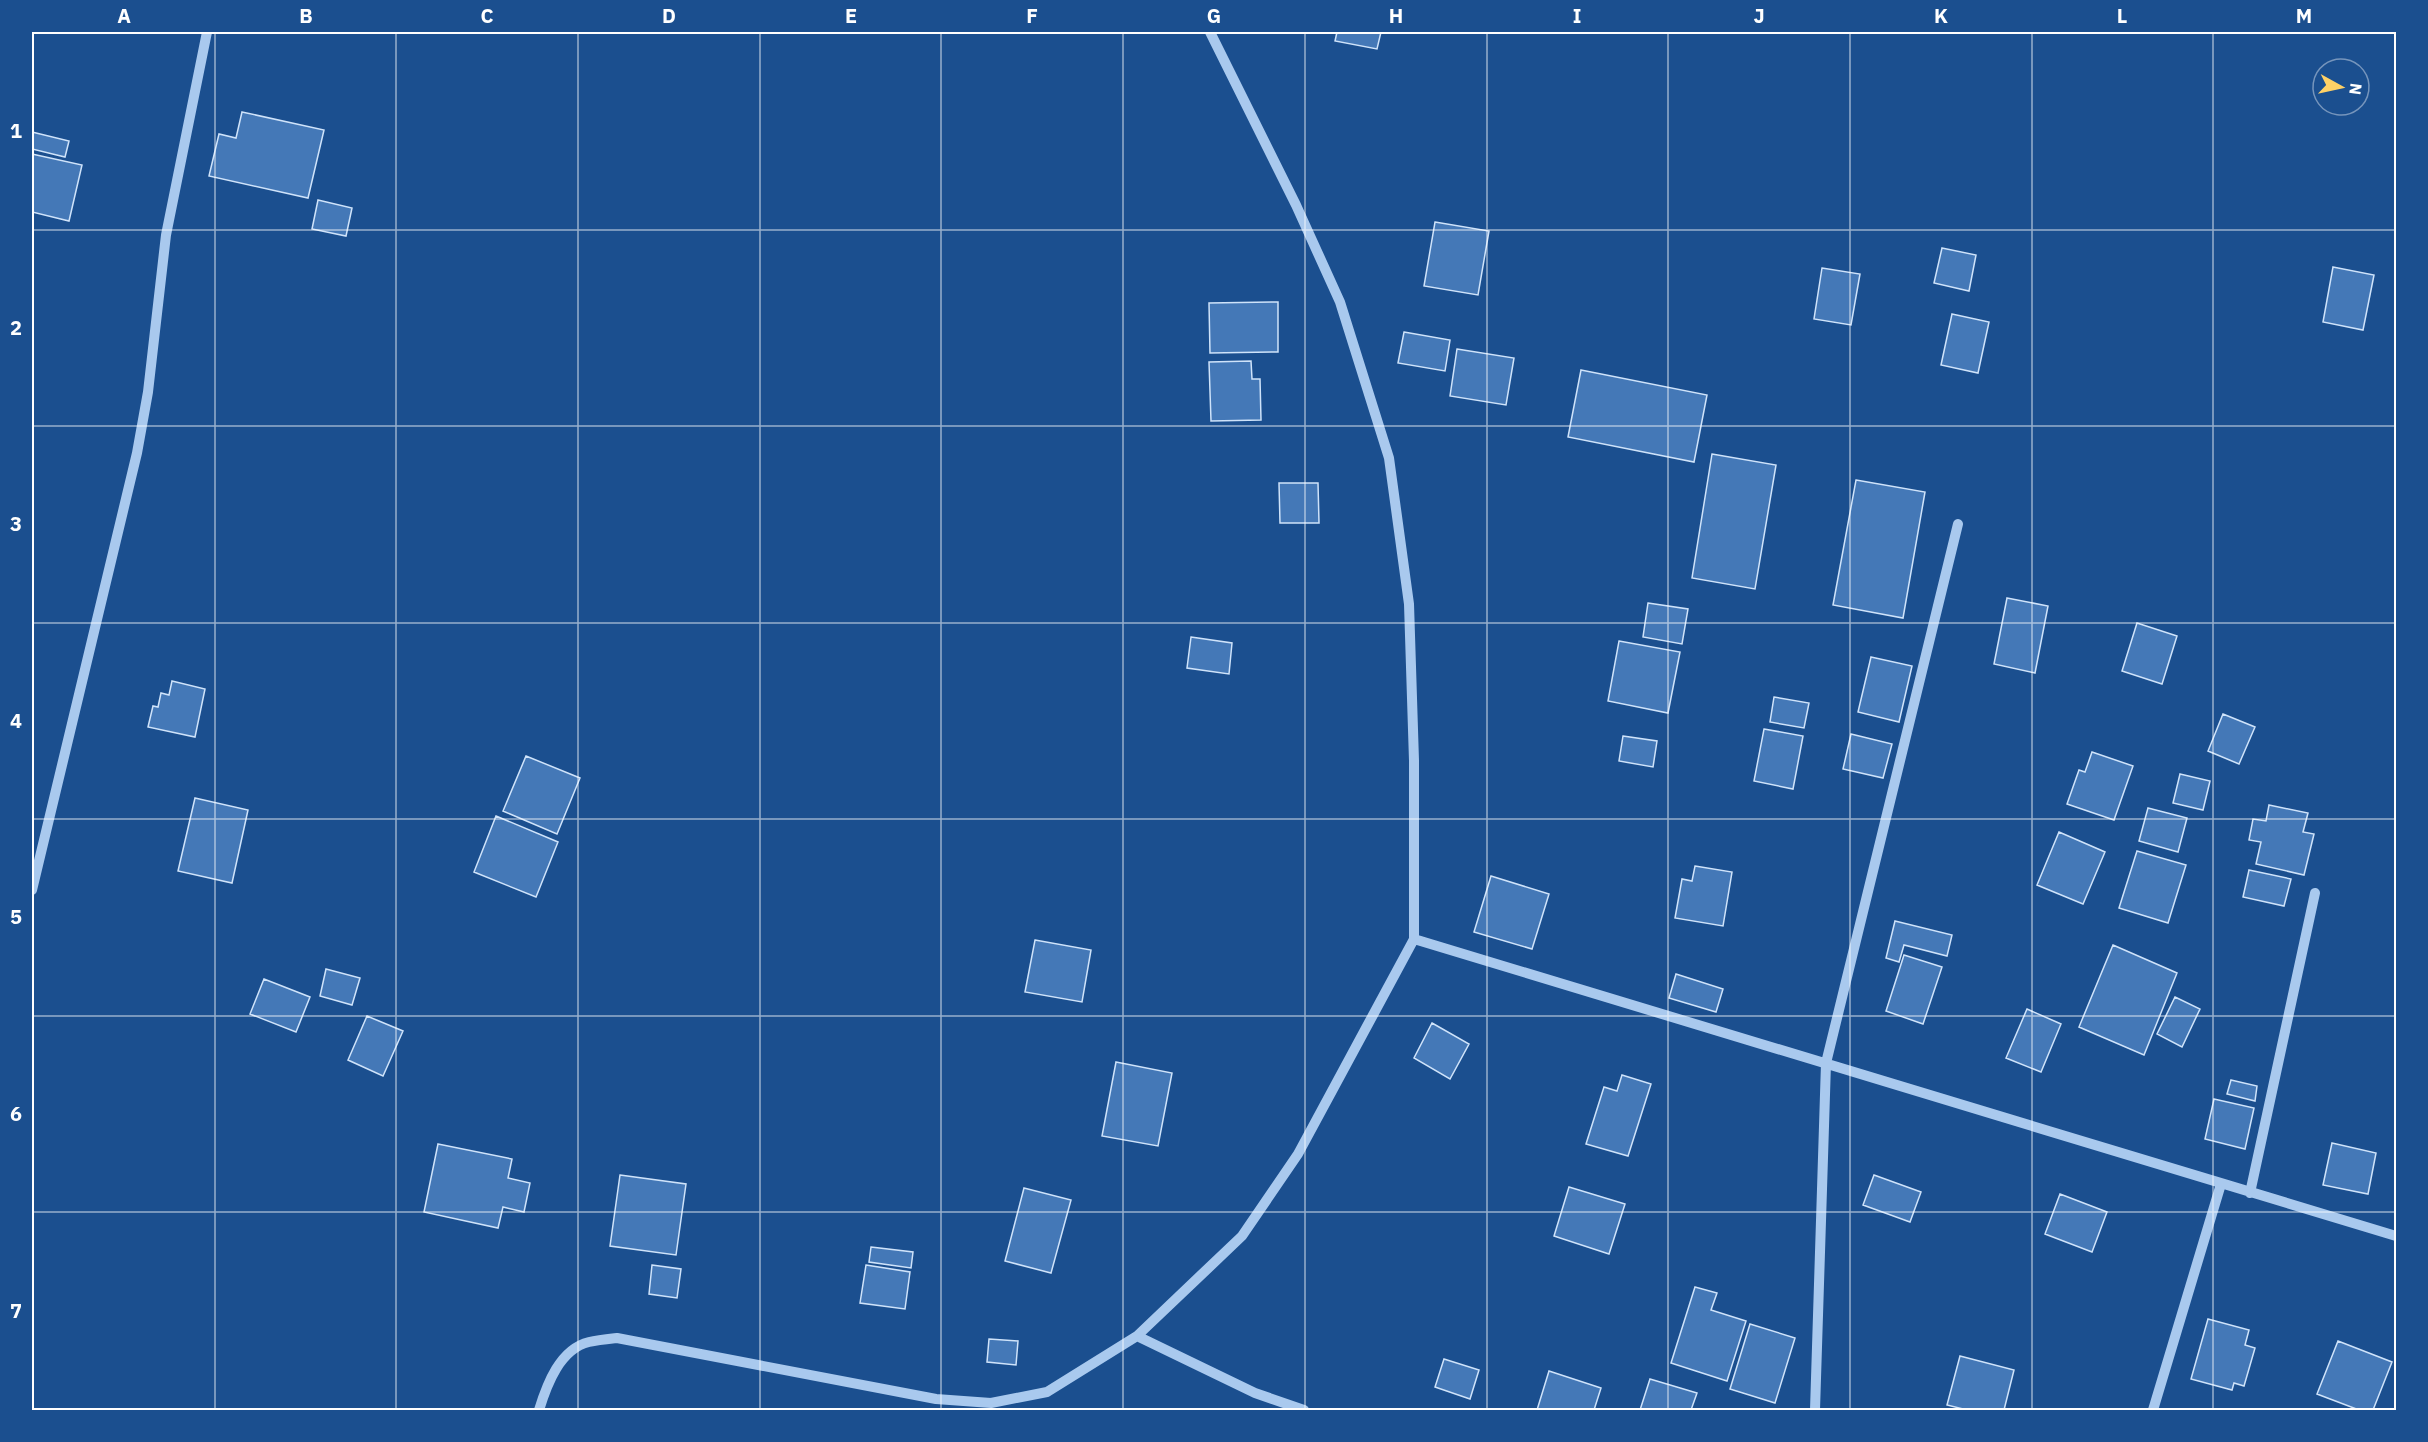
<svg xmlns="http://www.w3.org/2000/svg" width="2428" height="1442" font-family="'IBM Plex Sans',sans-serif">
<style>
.building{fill:#4478b7;stroke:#cfe3fa;stroke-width:1.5}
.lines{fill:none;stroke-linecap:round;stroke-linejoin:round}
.minor{stroke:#a9c9ee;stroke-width:10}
.grid{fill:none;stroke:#fff;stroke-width:1.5;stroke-opacity:0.55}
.neatline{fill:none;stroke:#fff;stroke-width:2}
.grid-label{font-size:20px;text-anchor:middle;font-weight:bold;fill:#fff}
</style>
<rect width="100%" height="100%" fill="#1b4f8f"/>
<path class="building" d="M 1337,32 L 1381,32 L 1377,49 L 1335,41 Z
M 242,112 L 324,130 L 308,198 L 209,176 L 219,134 L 236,138 Z
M 32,132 L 69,141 L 65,157 L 32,149 Z
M 32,154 L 82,165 L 69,221 L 32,212 Z
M 318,200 L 352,208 L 346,236 L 312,229 Z
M 1435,222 L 1489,231 L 1478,295 L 1424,286 Z
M 1942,248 L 1976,255 L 1969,291 L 1934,283 Z
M 2333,267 L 2374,275 L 2363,330 L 2323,322 Z
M 1822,268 L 1860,274 L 1851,325 L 1814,319 Z
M 1278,302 L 1278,352 L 1210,353 L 1209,303 Z
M 1952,314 L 1989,322 L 1978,373 L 1941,365 Z
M 1404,332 L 1450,340 L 1445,371 L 1398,363 Z
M 1457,349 L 1514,358 L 1506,405 L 1450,396 Z
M 1251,361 L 1252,379 L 1260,379 L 1261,420 L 1211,421 L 1209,362 Z
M 1581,370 L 1707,395 L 1694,462 L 1568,437 Z
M 1712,454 L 1776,465 L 1755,589 L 1692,578 Z
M 1856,480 L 1925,492 L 1903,618 L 1833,605 Z
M 1279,483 L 1318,483 L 1319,523 L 1280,523 Z
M 2007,598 L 2048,606 L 2035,673 L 1994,664 Z
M 1648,603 L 1688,609 L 1682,644 L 1643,637 Z
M 2137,623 L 2177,636 L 2162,684 L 2122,671 Z
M 1191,637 L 1232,643 L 1229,674 L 1187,668 Z
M 1619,641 L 1680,652 L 1668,713 L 1608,701 Z
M 1871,657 L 1912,666 L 1899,722 L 1858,712 Z
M 172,681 L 205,689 L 195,737 L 148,727 L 153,706 L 158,707 L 161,693 L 169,695 Z
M 1774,697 L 1809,703 L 1804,728 L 1770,722 Z
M 2223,714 L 2255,727 L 2239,764 L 2208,751 Z
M 1764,729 L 1803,736 L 1793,789 L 1754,781 Z
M 1851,734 L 1892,744 L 1883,778 L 1843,769 Z
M 1623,736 L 1657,741 L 1653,767 L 1619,761 Z
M 2092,752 L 2133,766 L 2114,820 L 2067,804 L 2079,770 L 2085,772 Z
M 526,756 L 580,778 L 557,834 L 503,811 Z
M 2180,774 L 2210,781 L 2203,810 L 2173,803 Z
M 195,798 L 248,810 L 232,883 L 178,871 Z
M 2269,805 L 2308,813 L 2303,832 L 2314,834 L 2304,875 L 2256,864 L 2261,842 L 2249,840 L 2253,819 L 2266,821 Z
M 2148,808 L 2187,818 L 2178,852 L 2139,841 Z
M 496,816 L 558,842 L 536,897 L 474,872 Z
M 2059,832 L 2105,852 L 2083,904 L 2037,885 Z
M 2137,851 L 2186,865 L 2168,923 L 2119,908 Z
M 1695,866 L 1732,872 L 1723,926 L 1675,918 L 1682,879 L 1692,881 Z
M 2249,870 L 2291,879 L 2284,906 L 2243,897 Z
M 1491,876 L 1549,894 L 1532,949 L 1474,932 Z
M 1895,921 L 1952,935 L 1947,956 L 1904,945 L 1899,962 L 1886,958 Z
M 1035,940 L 1091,950 L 1082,1002 L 1025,992 Z
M 2113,945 L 2177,973 L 2144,1055 L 2079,1027 Z
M 1904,955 L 1942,967 L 1923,1024 L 1886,1011 Z
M 326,969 L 360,978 L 352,1005 L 320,996 Z
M 1676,974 L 1723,989 L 1716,1012 L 1669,998 Z
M 264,979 L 310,997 L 296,1032 L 250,1014 Z
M 2175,997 L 2200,1009 L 2182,1047 L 2157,1034 Z
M 2027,1009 L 2061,1024 L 2041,1072 L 2006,1058 Z
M 367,1016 L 403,1031 L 383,1076 L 348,1060 Z
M 1432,1023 L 1469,1044 L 1450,1079 L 1414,1058 Z
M 1116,1062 L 1172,1073 L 1158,1146 L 1102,1136 Z
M 1622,1075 L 1651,1084 L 1628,1156 L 1586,1144 L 1604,1087 L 1617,1091 Z
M 2231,1080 L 2257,1086 L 2255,1101 L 2227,1094 Z
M 2214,1099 L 2254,1108 L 2245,1149 L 2205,1139 Z
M 2332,1143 L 2376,1153 L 2368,1194 L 2323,1185 Z
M 438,1144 L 512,1159 L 508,1178 L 530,1183 L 524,1212 L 503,1207 L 498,1228 L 424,1212 Z
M 620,1175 L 686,1184 L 676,1255 L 610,1246 Z
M 1874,1175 L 1921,1192 L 1910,1222 L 1863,1205 Z
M 1569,1187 L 1625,1204 L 1609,1254 L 1554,1236 Z
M 1024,1188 L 1071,1200 L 1051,1273 L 1005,1261 Z
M 2060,1194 L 2107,1212 L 2092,1252 L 2045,1234 Z
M 871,1247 L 913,1252 L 911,1268 L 869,1262 Z
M 652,1265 L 681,1269 L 677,1298 L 649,1294 Z
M 866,1265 L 910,1272 L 905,1309 L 860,1303 Z
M 1695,1287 L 1717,1293 L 1711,1310 L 1746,1321 L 1727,1381 L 1671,1363 Z
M 2208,1319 L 2249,1330 L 2245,1345 L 2255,1348 L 2244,1386 L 2234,1383 L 2232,1390 L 2191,1379 Z
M 1750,1324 L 1795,1338 L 1775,1403 L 1730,1389 Z
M 989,1339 L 1018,1341 L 1016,1365 L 987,1362 Z
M 2338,1341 L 2392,1362 L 2373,1410 L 2359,1410 L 2317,1394 Z
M 1960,1356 L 2014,1370 L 2004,1410 L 1967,1410 L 1947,1405 Z
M 1444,1359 L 1479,1370 L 1470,1399 L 1435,1387 Z
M 1549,1371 L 1601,1388 L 1594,1410 L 1537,1410 Z
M 1650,1379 L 1697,1393 L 1691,1410 L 1640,1410 Z"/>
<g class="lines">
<path class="minor" d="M 32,890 L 137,453 L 148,392 L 166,235 L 207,32
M 1414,939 L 2396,1236
M 2250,1193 L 2315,893
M 1137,1336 L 1255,1393 L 1304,1410
M 539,1410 C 547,1384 560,1349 589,1342 C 598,1340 608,1339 617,1338 L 936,1399 L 991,1403 L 1047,1392 L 1137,1336 L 1242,1236 L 1298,1154 L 1414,939 L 1414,761 L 1409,604 L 1389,458 L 1340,302 L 1296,205 L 1210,32
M 1815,1410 L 1826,1063 L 1958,524
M 2153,1410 L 2221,1184"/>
</g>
<path class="grid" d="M 215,32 L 215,1410M 396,32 L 396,1410M 578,32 L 578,1410M 760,32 L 760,1410M 941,32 L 941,1410M 1123,32 L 1123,1410M 1305,32 L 1305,1410M 1487,32 L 1487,1410M 1668,32 L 1668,1410M 1850,32 L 1850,1410M 2032,32 L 2032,1410M 2213,32 L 2213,1410M 32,230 L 2396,230M 32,426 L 2396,426M 32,623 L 2396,623M 32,819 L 2396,819M 32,1016 L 2396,1016M 32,1212 L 2396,1212"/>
<rect width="2428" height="1442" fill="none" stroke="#1b4f8f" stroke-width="66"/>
<g transform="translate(2341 87) rotate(98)"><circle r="28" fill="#1b4f8f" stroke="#7695bc" stroke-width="1.5"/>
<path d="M0-4.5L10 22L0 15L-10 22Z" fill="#ffd166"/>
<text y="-9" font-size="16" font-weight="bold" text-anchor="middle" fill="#ffffff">N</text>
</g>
<rect x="33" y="33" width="2362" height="1376" class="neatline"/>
<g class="grid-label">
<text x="124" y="23">A</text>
<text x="306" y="23">B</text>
<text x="487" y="23">C</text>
<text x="669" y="23">D</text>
<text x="851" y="23">E</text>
<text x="1032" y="23">F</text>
<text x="1214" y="23">G</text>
<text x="1396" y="23">H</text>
<text x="1577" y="23">I</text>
<text x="1759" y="23">J</text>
<text x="1941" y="23">K</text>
<text x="2122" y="23">L</text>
<text x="2304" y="23">M</text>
<text x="16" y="138">1</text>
<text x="16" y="335">2</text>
<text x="16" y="531">3</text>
<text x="16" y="728">4</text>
<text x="16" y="924">5</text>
<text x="16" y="1121">6</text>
<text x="16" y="1318">7</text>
</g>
</svg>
